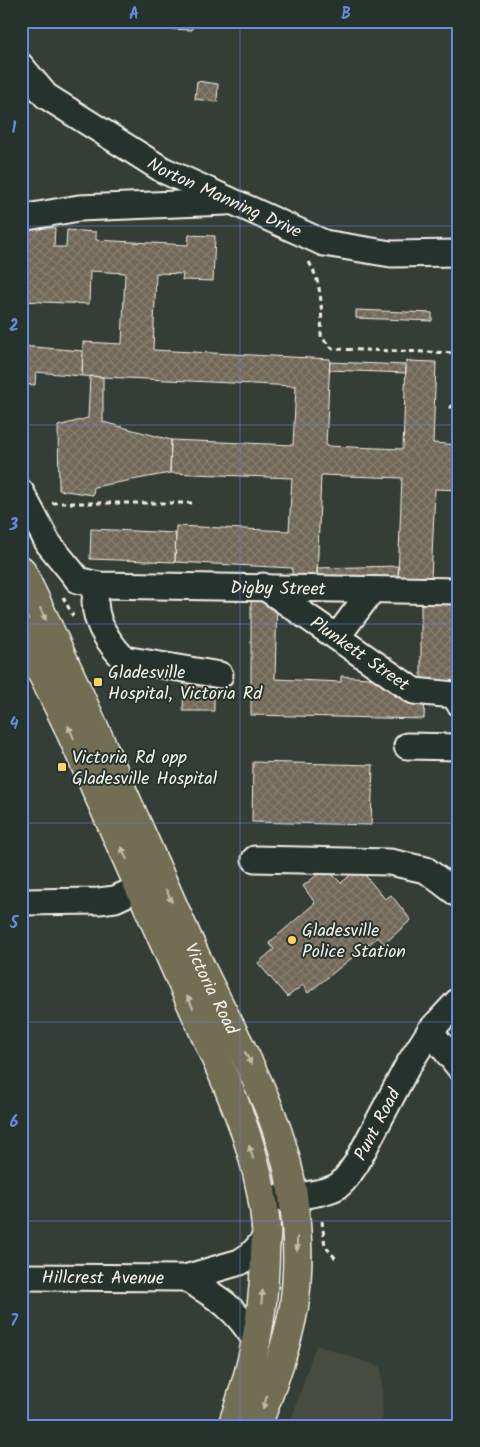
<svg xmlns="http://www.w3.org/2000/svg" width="480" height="1447" font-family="Kalam,sans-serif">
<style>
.built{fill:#474b40}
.building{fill:url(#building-cross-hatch);stroke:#f4f1e8}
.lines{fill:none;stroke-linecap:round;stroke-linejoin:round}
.minor-casing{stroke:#f4f1e8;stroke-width:29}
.highway-casing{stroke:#f4f1e8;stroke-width:31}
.path{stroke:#f4f1e8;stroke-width:3;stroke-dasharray:5 4;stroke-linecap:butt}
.minor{stroke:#26332d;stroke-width:25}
.highway{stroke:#726e52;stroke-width:28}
.oneway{fill:#c0bdac}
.grid{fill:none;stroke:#6887de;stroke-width:1;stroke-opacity:0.55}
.poi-dot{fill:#ffd166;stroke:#26332d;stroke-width:2}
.labels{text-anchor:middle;stroke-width:4;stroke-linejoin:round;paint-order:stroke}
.street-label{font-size:18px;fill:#f4f1e8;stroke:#26332d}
.poi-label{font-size:18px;fill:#f4f1e8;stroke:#26332d;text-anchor:start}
.neatline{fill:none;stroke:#6887de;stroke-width:2}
.grid-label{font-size:16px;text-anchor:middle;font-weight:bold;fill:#6887de}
</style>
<defs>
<pattern id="building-cross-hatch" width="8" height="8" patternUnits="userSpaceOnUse" patternTransform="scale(1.25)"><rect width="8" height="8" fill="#716859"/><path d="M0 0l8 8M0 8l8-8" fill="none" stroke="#867e71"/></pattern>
</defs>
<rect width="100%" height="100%" fill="#353e36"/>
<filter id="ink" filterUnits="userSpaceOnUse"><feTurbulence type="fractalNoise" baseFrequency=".02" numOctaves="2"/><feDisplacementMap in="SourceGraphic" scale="10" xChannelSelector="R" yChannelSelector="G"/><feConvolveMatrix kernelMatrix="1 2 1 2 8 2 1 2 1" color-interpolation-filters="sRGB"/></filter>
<g filter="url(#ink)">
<path class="built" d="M 316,1345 L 381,1367 L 383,1416 L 380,1426 L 289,1426 Z"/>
<path class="building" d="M 148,21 L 193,21 L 192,30 L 148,28 Z
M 197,81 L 218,84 L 217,102 L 195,99 Z
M 21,227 L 55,228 L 54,247 L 66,247 L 67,230 L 96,232 L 96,240 L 188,245 L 189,235 L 215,236 L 213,281 L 182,280 L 183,274 L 156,273 L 153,350 L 330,359 L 326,446 L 403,449 L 406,361 L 436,362 L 433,443 L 459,445 L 459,490 L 435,489 L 431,579 L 398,577 L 402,478 L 321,475 L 317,578 L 292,577 L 292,568 L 175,562 L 176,526 L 289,531 L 292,478 L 170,473 L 171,440 L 293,445 L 296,386 L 82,376 L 83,342 L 122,344 L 125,273 L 90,271 L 89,304 L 21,301 Z
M 356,310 L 432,313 L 432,321 L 356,318 Z
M 21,346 L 83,351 L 82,376 L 36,372 L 35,385 L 21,384 Z
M 330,362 L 406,365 L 406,373 L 329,370 Z
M 90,376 L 103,377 L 103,422 L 171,440 L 170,473 L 94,487 L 93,495 L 59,490 L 58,426 L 88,418 Z
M 91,529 L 176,533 L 175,562 L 90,559 Z
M 399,566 L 398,577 L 317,578 L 317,568 Z
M 421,597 L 456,597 L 456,681 L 421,681 Z
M 251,598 L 277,599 L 275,679 L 341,682 L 341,676 L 395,680 L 395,696 L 425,696 L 424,719 L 251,715 Z
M 184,682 L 214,684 L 214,711 L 183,711 Z
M 253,762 L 373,765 L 371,825 L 252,822 Z
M 326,868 L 341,883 L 359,868 L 385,899 L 391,895 L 411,920 L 384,944 L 378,937 L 308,993 L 303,985 L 287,997 L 258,963 L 274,949 L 269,943 L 315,903 L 303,886 Z"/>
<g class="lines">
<g class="minor-casing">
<g id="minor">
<path id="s1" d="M 21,66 L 46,96 L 163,170 L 324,243 L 391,254 L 459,253"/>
<path d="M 21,218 L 79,208 L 226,202"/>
<path id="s2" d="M 21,492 L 48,543 L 71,571 L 78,580 L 98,585 L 459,591"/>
<path d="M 98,585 C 88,613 105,639 124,659 L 220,675"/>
<path id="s3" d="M 263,586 L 414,691 L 454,695 L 459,703"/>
<path d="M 337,637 L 372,590"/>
<path d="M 407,746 L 459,747"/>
<path d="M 255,859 L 390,862 L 426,870 L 459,895"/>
<path d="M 21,902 L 99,901 L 115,899 L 139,888"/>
<path d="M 430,1031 L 459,1067"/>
<path id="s4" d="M 263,1199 C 283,1197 321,1196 338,1186 C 346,1180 350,1172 356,1164 L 407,1067 L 430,1031 L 459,1000"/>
<path id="s5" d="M 21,1277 L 185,1278 L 240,1262 L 252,1254 L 265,1239"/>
<path d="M 185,1278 C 219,1298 236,1308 257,1343"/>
</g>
</g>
<g class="highway-casing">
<g id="highway">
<path id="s6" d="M 21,570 C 83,697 138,828 196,957 C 232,1036 281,1108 293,1196 C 298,1232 299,1271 294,1307 C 287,1347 271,1388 257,1426"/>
<path d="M 21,631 L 66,722 L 227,1084 C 246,1130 262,1177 266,1227 C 267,1236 265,1245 265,1254 C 264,1316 253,1368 232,1426"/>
</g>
</g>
<path class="path" d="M 309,262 C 323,286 322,310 321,337 L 333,349 L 459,353
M 459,387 L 451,408 L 459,425
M 52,503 L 192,503
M 63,597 L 73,616
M 322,1221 L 325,1246 L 337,1260"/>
<use href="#minor" class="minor"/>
<use href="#highway" class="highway"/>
</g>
<defs><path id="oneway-solid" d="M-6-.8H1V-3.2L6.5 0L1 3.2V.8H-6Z" transform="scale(1.25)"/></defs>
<g class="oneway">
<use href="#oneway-solid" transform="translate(43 614) rotate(64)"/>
<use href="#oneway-solid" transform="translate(71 732) rotate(-114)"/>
<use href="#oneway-solid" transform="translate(124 853) rotate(-113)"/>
<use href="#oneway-solid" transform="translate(169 896) rotate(66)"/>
<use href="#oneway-solid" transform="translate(190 1002) rotate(-115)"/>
<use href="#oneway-solid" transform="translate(248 1058) rotate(63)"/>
<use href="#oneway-solid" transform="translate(251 1152) rotate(-107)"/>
<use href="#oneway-solid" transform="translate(297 1244) rotate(90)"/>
<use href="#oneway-solid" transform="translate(262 1297) rotate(-85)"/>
<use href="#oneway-solid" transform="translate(265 1402) rotate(109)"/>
</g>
</g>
<path class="grid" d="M 240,21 L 240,1426M 21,226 L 459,226M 21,425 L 459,425M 21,624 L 459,624M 21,823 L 459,823M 21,1022 L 459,1022M 21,1221 L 459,1221"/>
<g class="poi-dot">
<rect x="93" y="677" width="10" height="10" rx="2.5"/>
<rect x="57" y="762" width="10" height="10" rx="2.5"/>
<circle cx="292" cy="940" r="5"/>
</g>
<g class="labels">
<g class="street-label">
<text dy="6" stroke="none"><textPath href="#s1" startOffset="245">Norton Manning Drive</textPath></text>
<text dy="6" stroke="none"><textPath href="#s2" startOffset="306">Digby Street</textPath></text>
<text dy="6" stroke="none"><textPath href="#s3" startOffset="118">Plunkett Street</textPath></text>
<text dy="6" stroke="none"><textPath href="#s6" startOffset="460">Victoria Road</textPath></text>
<text dy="6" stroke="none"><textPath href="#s4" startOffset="150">Punt Road</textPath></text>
<text dy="6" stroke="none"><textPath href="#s5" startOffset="82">Hillcrest Avenue</textPath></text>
</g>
<g class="poi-label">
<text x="108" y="678">Gladesville<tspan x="108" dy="21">Hospital, Victoria Rd</tspan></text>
<text x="72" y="763">Victoria Rd opp<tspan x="72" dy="21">Gladesville Hospital</tspan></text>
<text x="302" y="936">Gladesville<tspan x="302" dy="21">Police Station</tspan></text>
</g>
</g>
<rect width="480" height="1447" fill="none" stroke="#26332d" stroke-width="55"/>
<rect x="28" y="28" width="424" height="1392" class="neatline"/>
<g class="grid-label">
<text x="134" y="19">A</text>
<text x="346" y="19">B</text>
<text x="14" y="133">1</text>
<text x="14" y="331">2</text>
<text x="14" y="530">3</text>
<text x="14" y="729">4</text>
<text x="14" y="928">5</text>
<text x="14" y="1127">6</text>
<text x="14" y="1326">7</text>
</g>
</svg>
